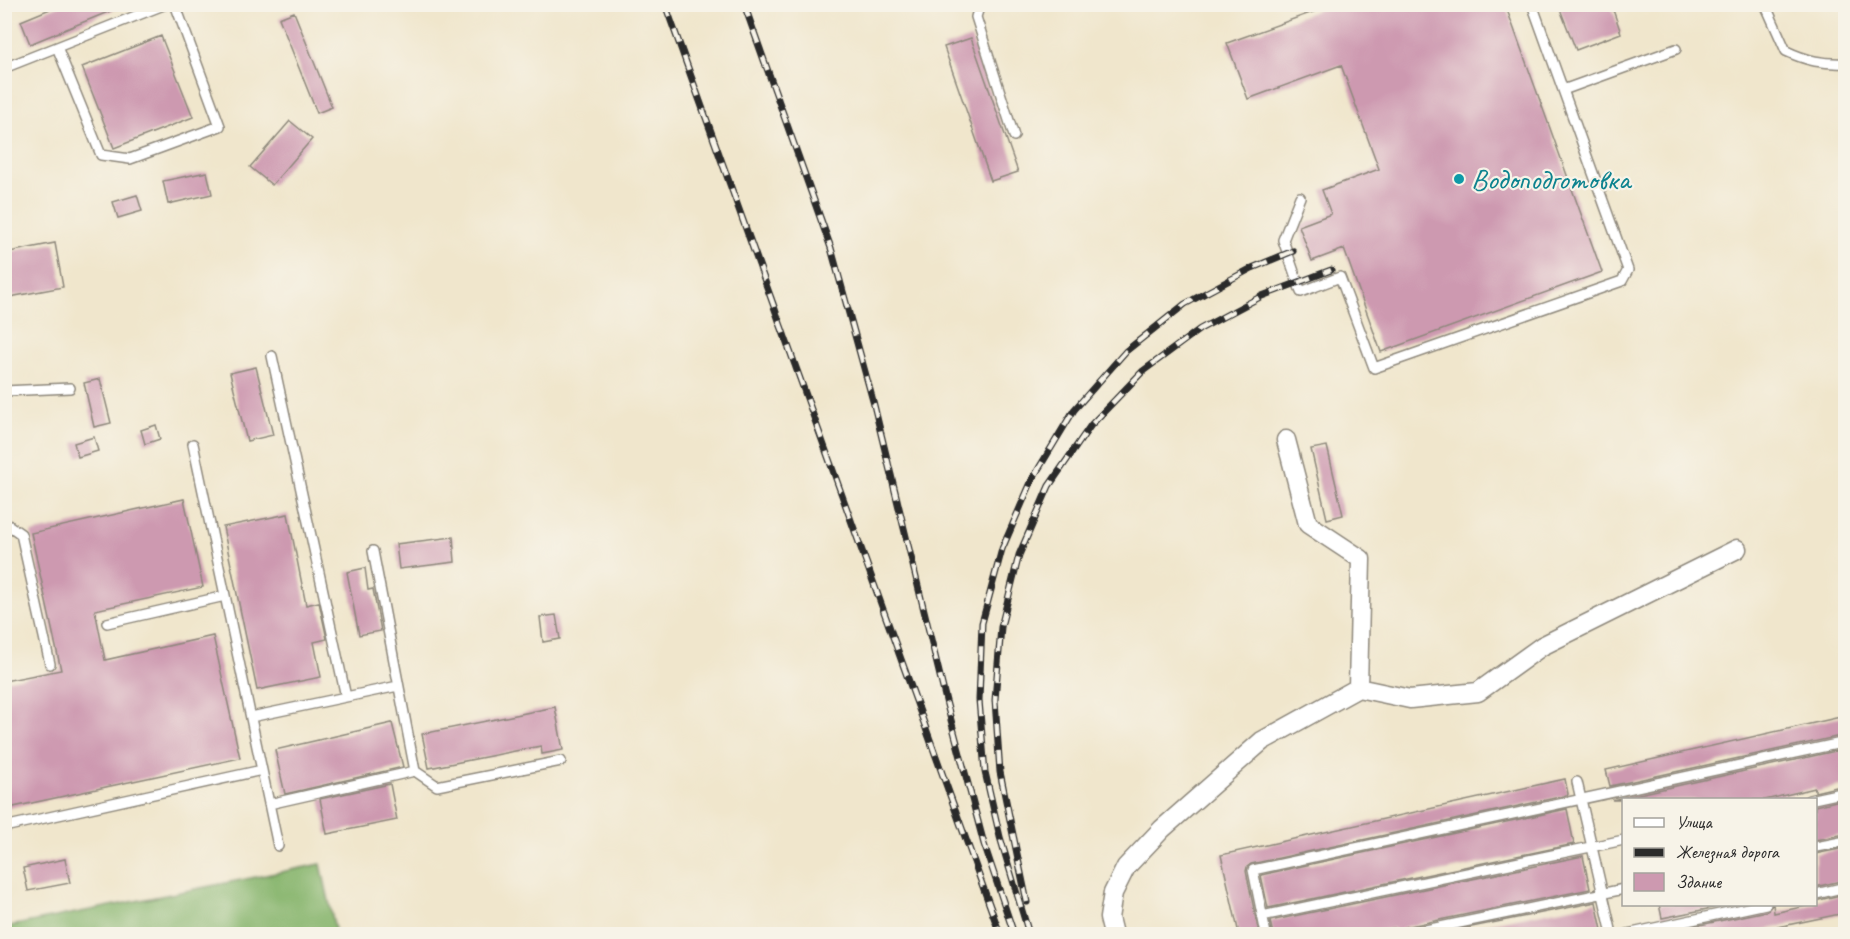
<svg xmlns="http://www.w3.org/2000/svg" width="1850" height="939" font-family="Caveat,sans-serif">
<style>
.forest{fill:#87b56d;stroke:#59704c;stroke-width:1.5}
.building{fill:#cd99b0}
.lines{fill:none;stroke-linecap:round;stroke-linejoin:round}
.lane-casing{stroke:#8e887c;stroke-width:12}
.street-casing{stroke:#8e887c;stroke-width:21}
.lane{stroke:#fff;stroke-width:9}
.street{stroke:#fff;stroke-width:18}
.rail-casing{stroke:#2b2b2b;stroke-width:7}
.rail{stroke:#f7f3e8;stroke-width:4.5;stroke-dasharray:14;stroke-linecap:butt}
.culture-dot{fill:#0f9aa8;stroke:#f7f3e8;stroke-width:2}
.labels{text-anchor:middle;stroke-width:4.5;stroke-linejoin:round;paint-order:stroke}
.culture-label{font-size:30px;fill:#0d838f;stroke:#f7f3e8;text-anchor:start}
</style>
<rect width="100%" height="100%" fill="#f7f3e8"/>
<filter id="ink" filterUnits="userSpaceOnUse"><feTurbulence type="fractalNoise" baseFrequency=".0167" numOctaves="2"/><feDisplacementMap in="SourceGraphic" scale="12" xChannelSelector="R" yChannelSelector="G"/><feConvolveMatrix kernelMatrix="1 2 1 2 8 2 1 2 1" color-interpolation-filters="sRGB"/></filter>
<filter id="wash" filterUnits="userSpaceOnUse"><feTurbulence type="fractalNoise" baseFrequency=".008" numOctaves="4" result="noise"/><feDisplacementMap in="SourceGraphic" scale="24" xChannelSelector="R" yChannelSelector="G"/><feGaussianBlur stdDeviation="1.35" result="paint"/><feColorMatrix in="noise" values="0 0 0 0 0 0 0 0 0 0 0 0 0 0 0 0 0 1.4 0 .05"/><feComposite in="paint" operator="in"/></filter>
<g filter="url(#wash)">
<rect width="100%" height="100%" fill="#f0e6cc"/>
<path class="forest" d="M 321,864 L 336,934 L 5,934 L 5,927 Z"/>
<g id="blocks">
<path class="building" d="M 62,4 L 125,4 L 125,5 L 30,44 L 21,21 Z
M 1323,4 L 1505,4 L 1602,272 L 1381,352 L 1344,249 L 1312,261 L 1299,226 L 1331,214 L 1322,190 L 1379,169 L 1341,65 L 1248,99 L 1227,43 L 1324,8 Z
M 1558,4 L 1611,4 L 1621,33 L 1576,50 Z
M 294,12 L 332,107 L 317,113 L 279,18 Z
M 161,36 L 193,117 L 114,148 L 82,67 Z
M 971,38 L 1018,172 L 991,181 L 944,47 Z
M 290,121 L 312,139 L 272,185 L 250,167 Z
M 207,172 L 212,194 L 168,204 L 163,181 Z
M 137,195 L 142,211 L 118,218 L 113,202 Z
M 55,243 L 63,287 L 4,298 L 4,253 Z
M 256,367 L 273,435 L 247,441 L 230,373 Z
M 100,379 L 111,423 L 94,427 L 84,383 Z
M 156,425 L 160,439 L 145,444 L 141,430 Z
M 94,437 L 98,451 L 78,457 L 74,443 Z
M 1327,446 L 1343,515 L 1327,519 L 1311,449 Z
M 184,499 L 203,587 L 95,610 L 105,660 L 213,636 L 240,758 L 4,809 L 4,681 L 61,670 L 31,533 Z
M 288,514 L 306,605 L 319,602 L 327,639 L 314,642 L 321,677 L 257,690 L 223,527 Z
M 453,537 L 455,562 L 399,569 L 396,544 Z
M 365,568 L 368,590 L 373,589 L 381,631 L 359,635 L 347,572 Z
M 556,615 L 560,639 L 543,642 L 540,617 Z
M 555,707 L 563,750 L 542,754 L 541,746 L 429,768 L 422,734 Z
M 1845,716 L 1845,735 L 1610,786 L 1606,770 Z
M 392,723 L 403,767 L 285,794 L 275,750 Z
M 1845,749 L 1845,785 L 1815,792 L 1815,788 L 1765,800 L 1612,800 Z
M 1565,779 L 1568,794 L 1564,796 L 1251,864 L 1247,867 L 1246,871 L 1259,934 L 1239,934 L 1221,855 Z
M 390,784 L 397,820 L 327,834 L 320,799 Z
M 1845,799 L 1845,834 L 1815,840 L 1815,806 Z
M 1567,809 L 1574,844 L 1268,908 L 1261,875 Z
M 1845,848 L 1845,880 L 1815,887 L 1815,854 Z
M 1583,856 L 1590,889 L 1405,927 L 1401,929 L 1399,934 L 1395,934 L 1394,928 L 1364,934 L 1273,934 L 1270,921 Z
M 65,859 L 70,883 L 28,891 L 23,868 Z
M 1845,894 L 1845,913 L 1744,934 L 1677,934 L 1676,930 L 1767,911 L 1773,904 L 1774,913 L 1815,904 L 1815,901 Z
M 1596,902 L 1602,930 L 1582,934 L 1437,934 Z
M 1659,904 L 1732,904 L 1662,918 Z"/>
</g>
</g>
<g filter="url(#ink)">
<use href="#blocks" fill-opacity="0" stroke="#8e887c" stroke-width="1.5"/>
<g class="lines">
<g class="lane-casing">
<path id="lane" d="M 980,4 L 976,17 L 1014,136
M 1765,4 L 1786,51 C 1807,61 1823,64 1846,63
M 57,47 L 101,155 L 130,159 L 220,126 L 175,4
M 4,68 L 166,4
M 1563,90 L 1676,49
M 1300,197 L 1283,240 L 1301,292 L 1340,277 L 1374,368 L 1622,281 L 1628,270 L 1532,4
M 272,356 L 346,697
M 4,391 L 70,388
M 193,444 L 278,846
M 4,522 L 21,534 L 50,664
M 107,623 L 225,596
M 251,717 L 398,686
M 415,771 L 437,786 L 561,761
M 1577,782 L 1612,934
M 1809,800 L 1846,792
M 269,804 L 415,771 L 373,551
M 4,827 L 262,770
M 1816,847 L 1846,841
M 1816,894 L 1846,887
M 1262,916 L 1624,840
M 1266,934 L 1253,870 L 1846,742
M 1406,934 L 1624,889
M 1627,934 L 1766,904"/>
</g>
<g class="street-casing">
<path id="street" d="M 1286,440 L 1308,524 L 1361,559 L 1358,688
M 1113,934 L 1109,918 L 1113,893 L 1126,867 L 1162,829 L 1262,741 L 1358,688 L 1410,699 L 1478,692 L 1542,646 L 1737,549"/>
</g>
<use href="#lane" class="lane"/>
<use href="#street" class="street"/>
<g class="rail-casing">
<path id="rail" d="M 665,4 L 1000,934
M 744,4 L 831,248 L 873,401 L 947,705 L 984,844 L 1014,934
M 1027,902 L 1000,772 L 995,700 L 1001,627 L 1019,555 L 1049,486 L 1091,425 L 1143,371 L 1200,329 L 1262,296 L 1331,270
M 1029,934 L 1000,837 L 985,772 L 979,700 L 982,623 L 1002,549 L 1033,478 L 1074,410 L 1126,351 L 1185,304 L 1252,268 L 1293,251"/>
</g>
<use href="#rail" class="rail"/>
</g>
</g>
<circle class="culture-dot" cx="1459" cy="179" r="6"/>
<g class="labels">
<g class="culture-label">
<text x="1471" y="189">Водоподготовка</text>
</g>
</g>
<rect width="1850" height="939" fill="none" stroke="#f7f3e8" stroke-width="24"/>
<rect x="1622" y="798" width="195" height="108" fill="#f7f3e8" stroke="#a5a39c" stroke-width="1.5"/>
<rect x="1634" y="818" width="30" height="9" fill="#ffffff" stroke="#a5a39c" stroke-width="1.5"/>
<text x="1676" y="828" font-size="18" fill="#2b2b2b">Улица</text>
<rect x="1634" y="848" width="30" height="9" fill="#2b2b2b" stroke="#a5a39c" stroke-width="1.5"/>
<text x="1676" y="858" font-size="18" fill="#2b2b2b">Железная дорога</text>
<rect x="1634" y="873" width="30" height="18" fill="#cd99b0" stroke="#a5a39c" stroke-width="1.5"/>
<text x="1676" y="888" font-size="18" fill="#2b2b2b">Здание</text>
</svg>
